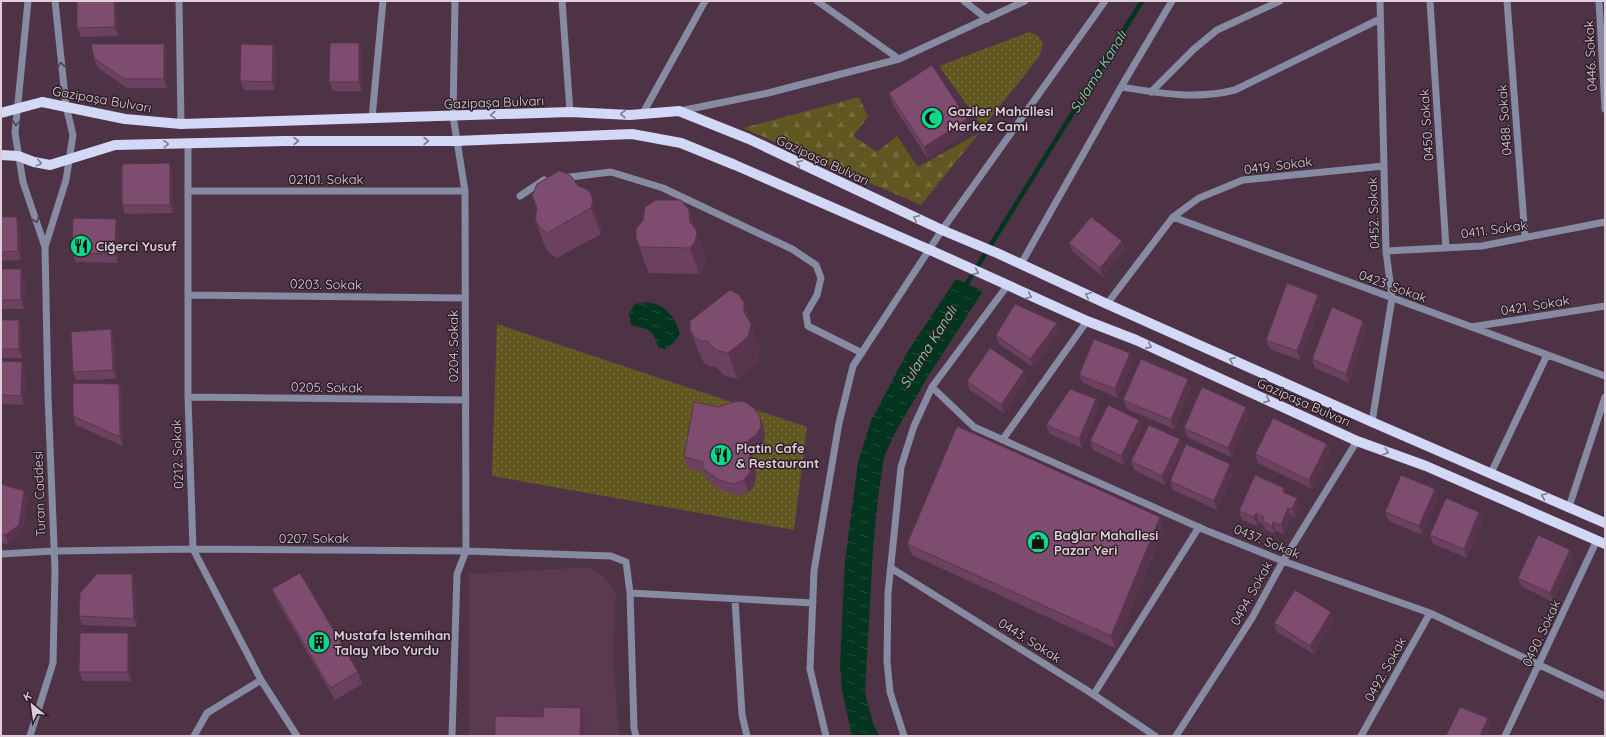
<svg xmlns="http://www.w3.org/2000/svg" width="1606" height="737" font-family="Quicksand,sans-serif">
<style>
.built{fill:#5b3951}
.forest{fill:url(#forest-firs)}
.park{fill:url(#park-dots)}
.water{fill:url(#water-ripples)}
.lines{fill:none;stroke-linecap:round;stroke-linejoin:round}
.stream{stroke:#02341e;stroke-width:4.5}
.minor{stroke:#868aa2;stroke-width:7}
.major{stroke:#d3d8f6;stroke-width:10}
.wall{fill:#6c415f}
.shaded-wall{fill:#58354d}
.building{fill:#7d4c6e;stroke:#58354d}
.oneway{stroke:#4c4453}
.oneway2{stroke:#807c8f}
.labels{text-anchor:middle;stroke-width:3;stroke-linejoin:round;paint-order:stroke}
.street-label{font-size:13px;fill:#dfcdd8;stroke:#2c1f28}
.poi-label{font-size:13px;font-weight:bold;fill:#dfcdd8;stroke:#2c1f28;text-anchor:start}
.water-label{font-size:14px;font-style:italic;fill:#86e0ae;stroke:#2c1f28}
</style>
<defs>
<pattern id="forest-firs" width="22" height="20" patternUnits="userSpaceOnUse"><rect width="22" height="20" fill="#615720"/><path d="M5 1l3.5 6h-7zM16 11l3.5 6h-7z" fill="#776e40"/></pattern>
<pattern id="park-dots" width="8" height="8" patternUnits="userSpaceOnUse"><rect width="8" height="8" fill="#615720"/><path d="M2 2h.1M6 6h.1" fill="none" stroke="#776e40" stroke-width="1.8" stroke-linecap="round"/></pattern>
<pattern id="water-ripples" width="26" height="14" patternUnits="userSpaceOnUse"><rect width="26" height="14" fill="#02341e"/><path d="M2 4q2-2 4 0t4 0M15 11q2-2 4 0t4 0" fill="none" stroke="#26503e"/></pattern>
</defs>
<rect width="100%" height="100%" fill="#4e3245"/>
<path class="built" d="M 589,567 L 603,576 L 616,592 L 613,653 L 619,736 L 469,736 L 469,574 Z"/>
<path class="forest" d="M 859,97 L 868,117 L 853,136 L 877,152 L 897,136 L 918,167 L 979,133 L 921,205 L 743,128 Z"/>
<path class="park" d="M 1029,32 L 1038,36 L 1043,44 L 1039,57 L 983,127 L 939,66 Z
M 497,324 L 807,427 L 794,530 L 492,476 Z"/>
<path class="water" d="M 956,279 L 983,291 L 927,378 L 896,431 L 884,457 L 878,498 L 873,548 L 865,693 L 873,723 L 879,736 L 852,736 L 842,690 L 840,664 L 845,561 L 858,462 L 871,421 L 908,351 Z
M 647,302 C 666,305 675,316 680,334 L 673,343 L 665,349 L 658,347 C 653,329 648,329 631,325 L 629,313 L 635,304 Z"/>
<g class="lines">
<path class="stream" d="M 964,288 L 1142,1"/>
<path class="minor" d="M 28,1 L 15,133 L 23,182 L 45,247 L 48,396 L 55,570 L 53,663 L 30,736
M 179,1 L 181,124
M 562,1 L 570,112
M 817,1 L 899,59
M 964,1 L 987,19
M 1430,1 L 1446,248
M 1507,1 L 1525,237
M 1599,1 L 1605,109
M 1121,87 C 1159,93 1196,100 1235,90 L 1380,19
M 1151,92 L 1194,49 L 1217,30 L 1280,1
M 680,111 L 768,93 L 899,59 L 1025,1
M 643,113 L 705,1
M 372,118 L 383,1
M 188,143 L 188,397 L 193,549 L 261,680 L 297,736
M 562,178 L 611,172 L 663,188 L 792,249 L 816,265 L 821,278 L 817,295 L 806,314 L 808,326 L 862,353
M 188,191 L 465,191
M 520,196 L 544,180
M 1173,217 L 1605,376
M 45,247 L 66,180 L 73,135 L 66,106 L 55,1
M 1386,251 L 1482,246 L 1605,222
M 1021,264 L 1121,87 L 1172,1
M 188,295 L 465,298
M 1107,304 L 1173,217 L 1199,198 L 1243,180 L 1384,166
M 1471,327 L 1605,306
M 932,387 L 974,427 L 1205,530 L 1283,561 L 1430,613 L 1605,696
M 188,397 L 466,400
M 1372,422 L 1392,298 L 1386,251 L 1380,1
M 1003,439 L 1087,321
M 1491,473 L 1547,355
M 1569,507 L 1605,397
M 1,554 L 54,551 L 193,549 L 466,551 L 611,556 L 626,562 L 630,593 L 634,728 L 636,736
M 891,568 L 1088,691 L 1155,736
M 630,593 L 813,603
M 735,599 L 742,715 L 747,736
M 1094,694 L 1199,527
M 194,736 L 207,713 L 261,680
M 452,736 L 457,574 L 466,551 L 465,191 L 453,116 L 455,1
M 826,736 L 810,669 L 814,571 L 839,423 L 853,366 L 942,230 L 1105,1
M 904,736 L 890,692 L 887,661 L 888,593 L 901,467 L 914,426 L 932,387 L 1007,286
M 1176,736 L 1252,618 L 1283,561 L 1357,441
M 1361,736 L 1430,613
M 1505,736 L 1597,540"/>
<path class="major" d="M 1,113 L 42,102 L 125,119 L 181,124 L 570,112 L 630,115 L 679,111 L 749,139 L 942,230 L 997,253 L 1107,304 L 1372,422 L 1605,523
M 1,155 L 18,156 L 34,162 L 50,165 L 115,145 L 285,141 L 456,141 L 632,134 L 681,143 L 735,165 L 930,250 L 1087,321 L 1136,340 L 1357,441 L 1426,466 L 1605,544"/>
</g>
<path class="wall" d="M 117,1 L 118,36 L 81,37 L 77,28 Z
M 359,43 L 362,52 L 362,91 L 333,91 L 329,82 Z
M 164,44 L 167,53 L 167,88 L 127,88 L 97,67 L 94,58 Z
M 276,54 L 275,90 L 244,90 L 240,81 Z
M 889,93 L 971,130 L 928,159 L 893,105 Z
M 559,171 L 599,218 L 602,226 L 601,234 L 557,258 L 549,253 L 544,245 L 535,219 Z
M 173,172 L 173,213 L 125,214 L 122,205 Z
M 689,210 L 706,259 L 704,268 L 699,274 L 649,273 L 645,264 L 636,238 Z
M 1,217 L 20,226 L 21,260 L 1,261 Z
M 119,228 L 118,263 L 76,262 L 72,253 Z
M 1122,241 L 1125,250 L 1103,277 L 1073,252 L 1069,243 Z
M 1,269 L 25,278 L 24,309 L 1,309 Z
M 1318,295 L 1321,303 L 1300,360 L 1270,349 L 1266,340 Z
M 1,320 L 19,320 L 22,329 L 22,358 L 1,358 Z
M 1363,321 L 1366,329 L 1349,383 L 1315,368 L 1312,359 Z
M 754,327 L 753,332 L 760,350 L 757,363 L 737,379 L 725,376 L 716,367 L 710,366 L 704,363 L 700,355 L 690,330 Z
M 1061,332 L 1033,367 L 999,344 L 996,335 Z
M 114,338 L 116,379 L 76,380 L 73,372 Z
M 1130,353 L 1133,362 L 1118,398 L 1083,383 L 1079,375 Z
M 1,361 L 22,362 L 25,371 L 24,405 L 1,404 Z
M 1024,371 L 1027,380 L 1004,413 L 970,390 L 967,381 Z
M 119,384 L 123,393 L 123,446 L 76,425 L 73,416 Z
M 1191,388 L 1174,429 L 1127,409 L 1123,400 Z
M 1096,399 L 1099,408 L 1082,448 L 1050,434 L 1046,425 Z
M 1250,416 L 1231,457 L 1187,437 L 1184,428 Z
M 1139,420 L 1142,429 L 1124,465 L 1093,450 L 1090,441 Z
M 764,428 L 765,438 L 761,447 L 753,452 L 752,458 L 756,474 L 755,484 L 749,492 L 738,496 L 723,491 L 706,479 L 704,472 L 688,469 L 684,457 Z
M 1180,439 L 1183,448 L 1165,485 L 1134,470 L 1131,461 Z
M 1327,444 L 1330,453 L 1312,489 L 1258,463 L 1255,454 Z
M 1230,464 L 1234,473 L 1217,510 L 1173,490 L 1170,481 Z
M 1,484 L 24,491 L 28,500 L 22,533 L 8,544 L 1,543 Z
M 1435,489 L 1438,498 L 1422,535 L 1389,521 L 1385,512 Z
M 1286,494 L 1300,507 L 1295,518 L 1292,516 L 1284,534 L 1276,531 L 1275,534 L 1266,530 L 1263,524 L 1259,522 L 1257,526 L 1242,520 L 1239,511 Z
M 1479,512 L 1483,521 L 1467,558 L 1433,544 L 1430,535 Z
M 1164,529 L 1115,648 L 912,555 L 907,544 Z
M 1570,550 L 1573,559 L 1553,602 L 1521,586 L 1518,578 Z
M 132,574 L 135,583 L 137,627 L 82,625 L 79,616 Z
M 272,589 L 358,672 L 362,684 L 335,700 L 277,601 Z
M 1331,612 L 1334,621 L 1314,654 L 1277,632 L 1274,623 Z
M 131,642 L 131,681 L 83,681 L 79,672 Z"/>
<path class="shaded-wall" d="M 114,1 L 117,1 L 118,36 L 115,27 Z
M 1,25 L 4,34 L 3,46 L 1,53 Z
M 359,43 L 362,52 L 362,91 L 359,82 Z
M 164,44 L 167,53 L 167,88 L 164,79 Z
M 273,45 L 276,54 L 275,90 L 272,82 Z
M 967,119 L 971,130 L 928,159 L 924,147 Z
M 170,163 L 173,172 L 173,213 L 170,205 Z
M 590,192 L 602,226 L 601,234 L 591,208 Z
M 689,210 L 706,259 L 704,268 L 699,274 L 690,248 L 690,222 Z
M 17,217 L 20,226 L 21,260 L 18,251 Z
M 116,219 L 119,228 L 118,263 L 115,254 Z
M 1122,241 L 1125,250 L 1103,277 L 1100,268 Z
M 21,269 L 25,278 L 24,309 L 21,300 Z
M 1318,295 L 1321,303 L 1300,360 L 1297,351 Z
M 744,302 L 754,327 L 753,332 L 760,350 L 757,363 L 737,379 L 728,353 L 744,312 Z
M 19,320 L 22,329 L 22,358 L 19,349 Z
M 1363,321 L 1366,329 L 1349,383 L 1346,374 Z
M 1057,323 L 1061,332 L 1033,367 L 1030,359 Z
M 111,329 L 114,338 L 116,379 L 113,370 Z
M 1130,353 L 1133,362 L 1118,398 L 1115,389 Z
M 22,362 L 25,371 L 24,405 L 21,396 Z
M 1024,371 L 1027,380 L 1004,413 L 1001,405 Z
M 1188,379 L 1191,388 L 1174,429 L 1171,420 Z
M 119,384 L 123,393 L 123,446 L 120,437 Z
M 1096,399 L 1099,408 L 1082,448 L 1079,439 Z
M 1246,407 L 1250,416 L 1231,457 L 1228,448 Z
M 760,417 L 764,428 L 765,438 L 761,447 L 753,452 L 752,458 L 756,474 L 755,484 L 749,492 L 744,480 L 748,446 L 749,440 Z
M 1139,420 L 1142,429 L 1124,465 L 1121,456 Z
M 1180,439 L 1183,448 L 1165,485 L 1162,476 Z
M 1327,444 L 1330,453 L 1312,489 L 1309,480 Z
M 1230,464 L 1234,473 L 1217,510 L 1214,501 Z
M 1284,488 L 1288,497 L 1283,492 Z
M 1435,489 L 1438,498 L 1422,535 L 1419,526 Z
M 24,491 L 28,500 L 22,533 L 8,544 L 5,535 Z
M 1297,498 L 1300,507 L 1295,518 L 1292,509 Z
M 1288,508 L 1292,516 L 1284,534 L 1281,525 Z
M 1479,512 L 1483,521 L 1467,558 L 1464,549 Z
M 1256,513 L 1259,522 L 1257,526 L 1254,517 Z
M 1160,517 L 1164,529 L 1115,648 L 1111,636 Z
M 1273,522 L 1276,531 L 1275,534 L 1272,526 Z
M 1570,550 L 1573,559 L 1553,602 L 1550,593 Z
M 132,574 L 135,583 L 137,627 L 134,619 Z
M 1331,612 L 1334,621 L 1314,654 L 1310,646 Z
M 128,633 L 131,642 L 131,681 L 128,672 Z
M 581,708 L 585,719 L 584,736 L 580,736 Z
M 1488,718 L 1491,727 L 1487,736 L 1480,736 Z"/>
<path class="building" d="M 77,1 L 114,1 L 115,27 L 77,28 Z
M 330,43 L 359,43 L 359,82 L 329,82 Z
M 91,44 L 164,44 L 164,79 L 124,79 L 94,58 Z
M 241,44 L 273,45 L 272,82 L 240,81 Z
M 932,65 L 967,119 L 924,147 L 889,93 Z
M 170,163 L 170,205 L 122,205 L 122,164 Z
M 559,171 L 566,173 L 571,176 L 578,186 L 584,188 L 590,192 L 593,200 L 591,208 L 547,233 L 539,227 L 535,219 L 537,208 L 532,195 L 537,184 Z
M 656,200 L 681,200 L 689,210 L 690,222 L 694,227 L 697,233 L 695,242 L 690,248 L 640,247 L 636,238 L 636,229 L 643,220 L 645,207 Z
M 1,217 L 17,217 L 18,251 L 1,252 Z
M 1091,217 L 1122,241 L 1100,268 L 1069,243 Z
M 73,218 L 116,219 L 115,254 L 72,253 Z
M 1,269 L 21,269 L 21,300 L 1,300 Z
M 1287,283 L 1318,295 L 1297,351 L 1266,340 Z
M 730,290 L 738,294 L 744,302 L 744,312 L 751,324 L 748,337 L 728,353 L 716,350 L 707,341 L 701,341 L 694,337 L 690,330 L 690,321 Z
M 1015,304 L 1057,323 L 1030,359 L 996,335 Z
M 1332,307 L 1363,321 L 1346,374 L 1312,359 Z
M 1,320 L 19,320 L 19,349 L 1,349 Z
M 111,329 L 113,370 L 73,372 L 71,332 Z
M 1094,339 L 1130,353 L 1115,389 L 1079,375 Z
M 990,348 L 1024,371 L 1001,405 L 967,381 Z
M 1141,359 L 1188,379 L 1171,420 L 1123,400 Z
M 1,361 L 22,362 L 21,396 L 1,395 Z
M 73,383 L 119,384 L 120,437 L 73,416 Z
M 1202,387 L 1246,407 L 1228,448 L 1184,428 Z
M 1070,389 L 1096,399 L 1079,439 L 1046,425 Z
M 737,401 L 745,402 L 754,408 L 760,417 L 761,427 L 756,435 L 749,440 L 748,446 L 751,463 L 750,472 L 744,480 L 734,484 L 719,480 L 702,468 L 703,462 L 684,457 L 694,402 L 718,407 Z
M 1108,405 L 1139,420 L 1121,456 L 1090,441 Z
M 1273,418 L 1327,444 L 1309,480 L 1255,454 Z
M 1149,425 L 1180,439 L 1162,476 L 1131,461 Z
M 957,426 L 1160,517 L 1111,636 L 907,544 Z
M 1186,444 L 1230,464 L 1214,501 L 1170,481 Z
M 1255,475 L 1284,488 L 1283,492 L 1297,498 L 1292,509 L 1288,508 L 1281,525 L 1273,522 L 1272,526 L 1262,521 L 1264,517 L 1256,513 L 1254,517 L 1239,511 Z
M 1401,475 L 1435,489 L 1419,526 L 1385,512 Z
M 1,484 L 24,491 L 19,525 L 5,535 L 1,534 Z
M 1446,498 L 1479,512 L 1464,549 L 1430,535 Z
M 1538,535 L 1570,550 L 1550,593 L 1518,578 Z
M 300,573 L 358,672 L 330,688 L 272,589 Z
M 97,574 L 132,574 L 134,619 L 79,616 L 80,593 Z
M 1295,590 L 1331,612 L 1310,646 L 1274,623 Z
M 80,633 L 128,633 L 128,672 L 79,672 Z
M 544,707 L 581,708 L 580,736 L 495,736 L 495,716 L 543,717 Z
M 1460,707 L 1488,718 L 1480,736 L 1446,736 Z"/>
<defs><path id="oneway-chevron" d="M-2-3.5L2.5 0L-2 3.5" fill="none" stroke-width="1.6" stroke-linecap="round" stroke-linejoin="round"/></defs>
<g class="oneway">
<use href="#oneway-chevron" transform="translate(61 65) rotate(-96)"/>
<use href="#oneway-chevron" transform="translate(16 123) rotate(97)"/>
<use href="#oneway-chevron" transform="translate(36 220) rotate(71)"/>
</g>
<g class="oneway2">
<use href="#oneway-chevron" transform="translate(623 114) rotate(-178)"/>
<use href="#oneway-chevron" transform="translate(493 115) rotate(178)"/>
<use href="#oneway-chevron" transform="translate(296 141)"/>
<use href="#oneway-chevron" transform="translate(426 141)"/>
<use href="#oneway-chevron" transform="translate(166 144) rotate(-2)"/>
<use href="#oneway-chevron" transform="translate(39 163) rotate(13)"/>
<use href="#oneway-chevron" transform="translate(799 163) rotate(-155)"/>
<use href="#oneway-chevron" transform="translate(916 218) rotate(-155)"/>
<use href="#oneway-chevron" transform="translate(976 272) rotate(24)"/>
<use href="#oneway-chevron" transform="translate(1088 295) rotate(-155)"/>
<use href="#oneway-chevron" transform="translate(1029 296) rotate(24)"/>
<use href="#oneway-chevron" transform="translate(1149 346) rotate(24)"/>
<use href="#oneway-chevron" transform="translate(1232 360) rotate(-156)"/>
<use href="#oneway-chevron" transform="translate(1267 400) rotate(24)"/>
<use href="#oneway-chevron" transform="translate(1386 452) rotate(20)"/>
<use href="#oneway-chevron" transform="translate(1544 496) rotate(-157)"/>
</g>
<defs>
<g id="mosque-disc" transform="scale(1.15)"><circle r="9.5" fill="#0ad98b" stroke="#2c1f28"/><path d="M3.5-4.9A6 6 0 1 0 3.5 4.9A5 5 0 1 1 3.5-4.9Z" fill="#111"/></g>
<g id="restaurant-disc" transform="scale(1.15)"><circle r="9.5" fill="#0ad98b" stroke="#2c1f28"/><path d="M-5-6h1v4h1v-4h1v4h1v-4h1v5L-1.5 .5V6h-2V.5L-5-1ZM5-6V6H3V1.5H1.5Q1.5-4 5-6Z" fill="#111"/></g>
<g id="shop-disc" transform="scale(1.15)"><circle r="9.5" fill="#0ad98b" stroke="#2c1f28"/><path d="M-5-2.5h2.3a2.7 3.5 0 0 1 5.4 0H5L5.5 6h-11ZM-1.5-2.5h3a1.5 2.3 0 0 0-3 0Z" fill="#111"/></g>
<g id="building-disc" transform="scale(1.15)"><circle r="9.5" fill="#0ad98b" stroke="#2c1f28"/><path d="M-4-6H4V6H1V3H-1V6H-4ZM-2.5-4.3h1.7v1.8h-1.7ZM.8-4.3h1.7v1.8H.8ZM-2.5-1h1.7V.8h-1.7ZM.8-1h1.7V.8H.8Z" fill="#111"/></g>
</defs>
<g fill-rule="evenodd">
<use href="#mosque-disc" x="932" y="118"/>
<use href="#restaurant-disc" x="81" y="246"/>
<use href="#restaurant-disc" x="721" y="455"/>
<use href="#shop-disc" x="1038" y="542"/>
<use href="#building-disc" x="319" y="642"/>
</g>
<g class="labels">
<g class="street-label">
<text transform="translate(1590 56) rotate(-93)" y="5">0446. Sokak</text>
<text transform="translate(102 99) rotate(10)" y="5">Gazipaşa Bulvarı</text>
<text transform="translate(494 102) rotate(-2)" y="5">Gazipaşa Bulvarı</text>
<text transform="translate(1504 120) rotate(-94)" y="5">0488. Sokak</text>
<text transform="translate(1426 125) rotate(-94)" y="5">0450. Sokak</text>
<text transform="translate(823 160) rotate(25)" y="5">Gazipaşa Bulvarı</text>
<text transform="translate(1278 165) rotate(-7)" y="5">0419. Sokak</text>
<text x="326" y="184">02101. Sokak</text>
<text transform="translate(1373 213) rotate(-92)" y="5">0452. Sokak</text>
<text transform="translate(1494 229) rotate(-8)" y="5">0411. Sokak</text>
<text transform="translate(326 284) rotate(1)" y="5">0203. Sokak</text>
<text transform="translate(1393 286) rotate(20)" y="5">0423. Sokak</text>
<text transform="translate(1535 305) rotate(-9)" y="5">0421. Sokak</text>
<text transform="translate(453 346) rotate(-90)" y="5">0204. Sokak</text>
<text transform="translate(327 387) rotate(1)" y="5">0205. Sokak</text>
<text transform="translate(1304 402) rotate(24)" y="5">Gazipaşa Bulvarı</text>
<text transform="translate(177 454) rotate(-92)" y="5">0212. Sokak</text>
<text transform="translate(39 494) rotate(-92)" y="5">Turan Caddesi</text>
<text x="314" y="543">0207. Sokak</text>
<text transform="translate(1267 541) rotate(22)" y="5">0437. Sokak</text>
<text transform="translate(1251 593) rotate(-61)" y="5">0494. Sokak</text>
<text transform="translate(1541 633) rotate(-65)" y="5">0490. Sokak</text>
<text transform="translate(1030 640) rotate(32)" y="5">0443. Sokak</text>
<text transform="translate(1385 669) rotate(-61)" y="5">0492. Sokak</text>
</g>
<g class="poi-label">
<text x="948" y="116">Gaziler Mahallesi<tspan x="948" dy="15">Merkez Cami</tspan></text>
<text x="96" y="251">Ciğerci Yusuf</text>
<text x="736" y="453">Platin Cafe<tspan x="736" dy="15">&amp; Restaurant</tspan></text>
<text x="1054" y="540">Bağlar Mahallesi<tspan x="1054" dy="15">Pazar Yeri</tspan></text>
<text x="334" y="640">Mustafa İstemihan<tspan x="334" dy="15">Talay Yibo Yurdu</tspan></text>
</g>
<g class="water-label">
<text transform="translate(1098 72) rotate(-58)" y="5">Sulama Kanalı</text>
<text transform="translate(928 347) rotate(-58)" y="5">Sulama Kanalı</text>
</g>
</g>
<rect width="1606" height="737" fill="none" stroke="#dfcdd8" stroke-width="4"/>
<g transform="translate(32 705) rotate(331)" stroke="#2c1f28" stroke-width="3" paint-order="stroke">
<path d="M0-3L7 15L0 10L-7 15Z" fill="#dfcdd8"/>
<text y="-6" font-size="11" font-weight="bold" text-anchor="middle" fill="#dfcdd8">K</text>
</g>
</svg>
